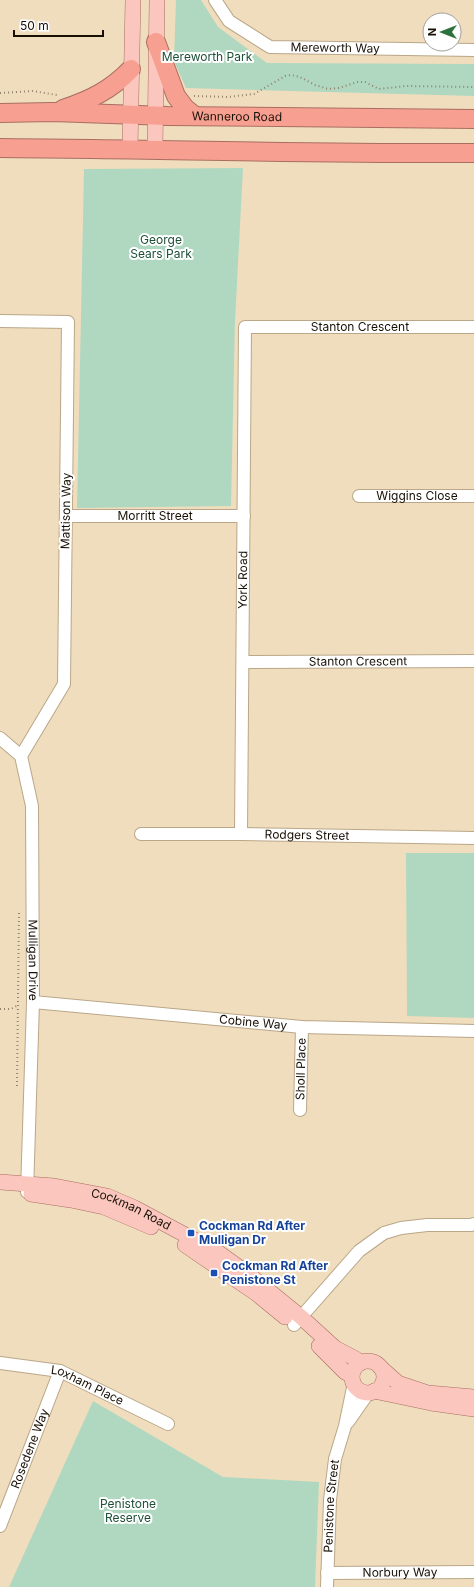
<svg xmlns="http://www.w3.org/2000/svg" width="474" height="1587" font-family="Inter,sans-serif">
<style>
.green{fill:#b0d8c0}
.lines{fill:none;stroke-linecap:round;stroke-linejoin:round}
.minor-casing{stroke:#b9a788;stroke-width:14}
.major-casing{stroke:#a96e61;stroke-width:16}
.highway-casing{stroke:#a96e61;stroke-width:20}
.path{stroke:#91836c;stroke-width:2;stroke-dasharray:1 3;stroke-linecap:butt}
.minor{stroke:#fff;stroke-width:12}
.major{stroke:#fac6be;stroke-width:15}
.highway{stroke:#f7a092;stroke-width:18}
.transit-dot{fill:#1a4fb4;stroke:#fff;stroke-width:1.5}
.labels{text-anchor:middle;stroke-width:4;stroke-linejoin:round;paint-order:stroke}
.street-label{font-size:12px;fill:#171005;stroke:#fff}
.park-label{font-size:12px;fill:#1c4f36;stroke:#fff}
.transit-label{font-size:12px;font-weight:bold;fill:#164399;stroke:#fff;text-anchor:start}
</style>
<rect width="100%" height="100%" fill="#f0ddbd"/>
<path class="green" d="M 176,0 L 201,0 L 218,27 L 267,63 L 474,64 L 474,96 L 186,88 L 174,61 Z
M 243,168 L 235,321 L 231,506 L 77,508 L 84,169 Z
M 406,853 L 474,853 L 474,1018 L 407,1016 Z
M 93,1401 L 223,1477 L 319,1482 L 315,1587 L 9,1587 Z"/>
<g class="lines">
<g class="minor-casing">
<g id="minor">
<path id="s1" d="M 215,0 L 229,21 L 270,47 L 474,50"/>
<path d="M 0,321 L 68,322 L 64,684 L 21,756"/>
<path id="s2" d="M 359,496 L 474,496"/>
<path id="s3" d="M 66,516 L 244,516"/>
<path id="s4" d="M 243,662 L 474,661"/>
<path id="s5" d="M 0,738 L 21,756 L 32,806 L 33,1002 L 27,1192"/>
<path id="s6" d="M 141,834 L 241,834 L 474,838"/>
<path id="s7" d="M 241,834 L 245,327 L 474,327"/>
<path id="s8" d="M 33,1002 L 302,1027 L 474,1031"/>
<path id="s9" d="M 300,1110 L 302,1027"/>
<path d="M 294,1325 L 359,1251 L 384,1233 L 401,1228 L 427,1225 L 471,1225 L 474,1224"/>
<path id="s10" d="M 0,1363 L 60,1371 L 168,1424"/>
<path d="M 348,1422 L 369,1392"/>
<path id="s11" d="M 0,1526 L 60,1371"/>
<path id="s12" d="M 327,1573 L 474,1572"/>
<path id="s13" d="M 327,1587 L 330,1500 L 335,1459 L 345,1426 L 354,1383"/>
</g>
</g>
<g class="major-casing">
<g id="major">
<path d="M 130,149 L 133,0"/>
<path d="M 155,149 L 157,0"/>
<path id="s14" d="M 0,1182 L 54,1186 L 107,1196 L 135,1208 L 219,1253 L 247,1273 L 301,1317 L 335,1348 L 356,1359 L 360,1363"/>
<path d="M 31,1194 L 71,1200 L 104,1207 L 151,1227"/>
<path d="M 185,1245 L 257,1294 L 285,1317"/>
<path d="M 319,1346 L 345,1372 L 352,1376"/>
<circle cx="368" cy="1377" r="16"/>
<path d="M 380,1367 L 398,1383 L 428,1393 L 474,1397"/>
<path d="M 374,1391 L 431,1403 L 474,1409"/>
</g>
</g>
<g class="highway-casing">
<g id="highway">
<path d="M 156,42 L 176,96 L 185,108 L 195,116"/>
<path d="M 63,109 C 90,100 111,90 131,69"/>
<path id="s15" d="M 0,113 L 52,112 L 168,116 L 474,119"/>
<path d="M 0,148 C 158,149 316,154 474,153"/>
</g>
</g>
<path class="path" d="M 0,93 L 33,91 L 57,95
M 194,96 L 228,97 L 254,94 L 285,76 L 291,75 L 300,77 L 315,85 L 328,89 L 339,88 L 357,82 L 365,82 L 379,89 L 406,86 L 474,87
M 0,1009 L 11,1009 L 18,1005
M 17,1086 L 19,912"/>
<use href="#minor" class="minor"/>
<use href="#major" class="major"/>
<use href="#highway" class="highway"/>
</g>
<g class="transit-dot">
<rect x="187" y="1229" width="8" height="8" rx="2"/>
<rect x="210" y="1269" width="8" height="8" rx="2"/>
</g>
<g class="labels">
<g class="street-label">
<text dy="4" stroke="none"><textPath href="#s1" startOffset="139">Mereworth Way</textPath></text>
<text dy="4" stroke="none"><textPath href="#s15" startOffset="237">Wanneroo Road</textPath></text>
<text dy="4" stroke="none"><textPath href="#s7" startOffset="622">Stanton Crescent</textPath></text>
<text dy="4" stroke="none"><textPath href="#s2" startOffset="58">Wiggins Close</textPath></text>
<text transform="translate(66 511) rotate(-89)" y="4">Mattison Way</text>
<text dy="4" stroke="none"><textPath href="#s3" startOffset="89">Morritt Street</textPath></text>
<text dy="4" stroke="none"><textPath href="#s7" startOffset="254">York Road</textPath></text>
<text dy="4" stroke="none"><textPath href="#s4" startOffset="115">Stanton Crescent</textPath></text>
<text dy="4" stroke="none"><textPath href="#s6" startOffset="166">Rodgers Street</textPath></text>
<text dy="4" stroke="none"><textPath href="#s5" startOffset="233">Mulligan Drive</textPath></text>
<text dy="4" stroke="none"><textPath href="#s8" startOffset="221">Cobine Way</textPath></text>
<text dy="4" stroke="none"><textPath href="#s9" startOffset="41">Sholl Place</textPath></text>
<text dy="4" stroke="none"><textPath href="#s14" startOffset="135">Cockman Road</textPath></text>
<text dy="4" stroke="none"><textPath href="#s10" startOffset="91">Loxham Place</textPath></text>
<text dy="4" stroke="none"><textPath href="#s11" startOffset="83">Rosedene Way</textPath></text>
<text dy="4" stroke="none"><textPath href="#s13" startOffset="81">Penistone Street</textPath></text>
<text dy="4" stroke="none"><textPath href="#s12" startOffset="73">Norbury Way</textPath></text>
</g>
<g class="park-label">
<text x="207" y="61">Mereworth Park</text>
<text x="161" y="244">George<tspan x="161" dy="14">Sears Park</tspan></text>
<text x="128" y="1508">Penistone<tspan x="128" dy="14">Reserve</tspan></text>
</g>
<g class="transit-label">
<text x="199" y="1230">Cockman Rd After<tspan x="199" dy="14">Mulligan Dr</tspan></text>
<text x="222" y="1270">Cockman Rd After<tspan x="222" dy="14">Penistone St</tspan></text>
</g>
</g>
<g transform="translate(442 32) rotate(270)"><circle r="19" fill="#ffffff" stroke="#a29f9b"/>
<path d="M0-3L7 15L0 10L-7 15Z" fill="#2d723d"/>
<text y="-6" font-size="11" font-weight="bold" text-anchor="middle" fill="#171005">N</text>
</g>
<path d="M14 30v6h89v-6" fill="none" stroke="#171005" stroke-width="2"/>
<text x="20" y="30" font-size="12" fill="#171005" stroke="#ffffff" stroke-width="3" paint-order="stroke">50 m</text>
</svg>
